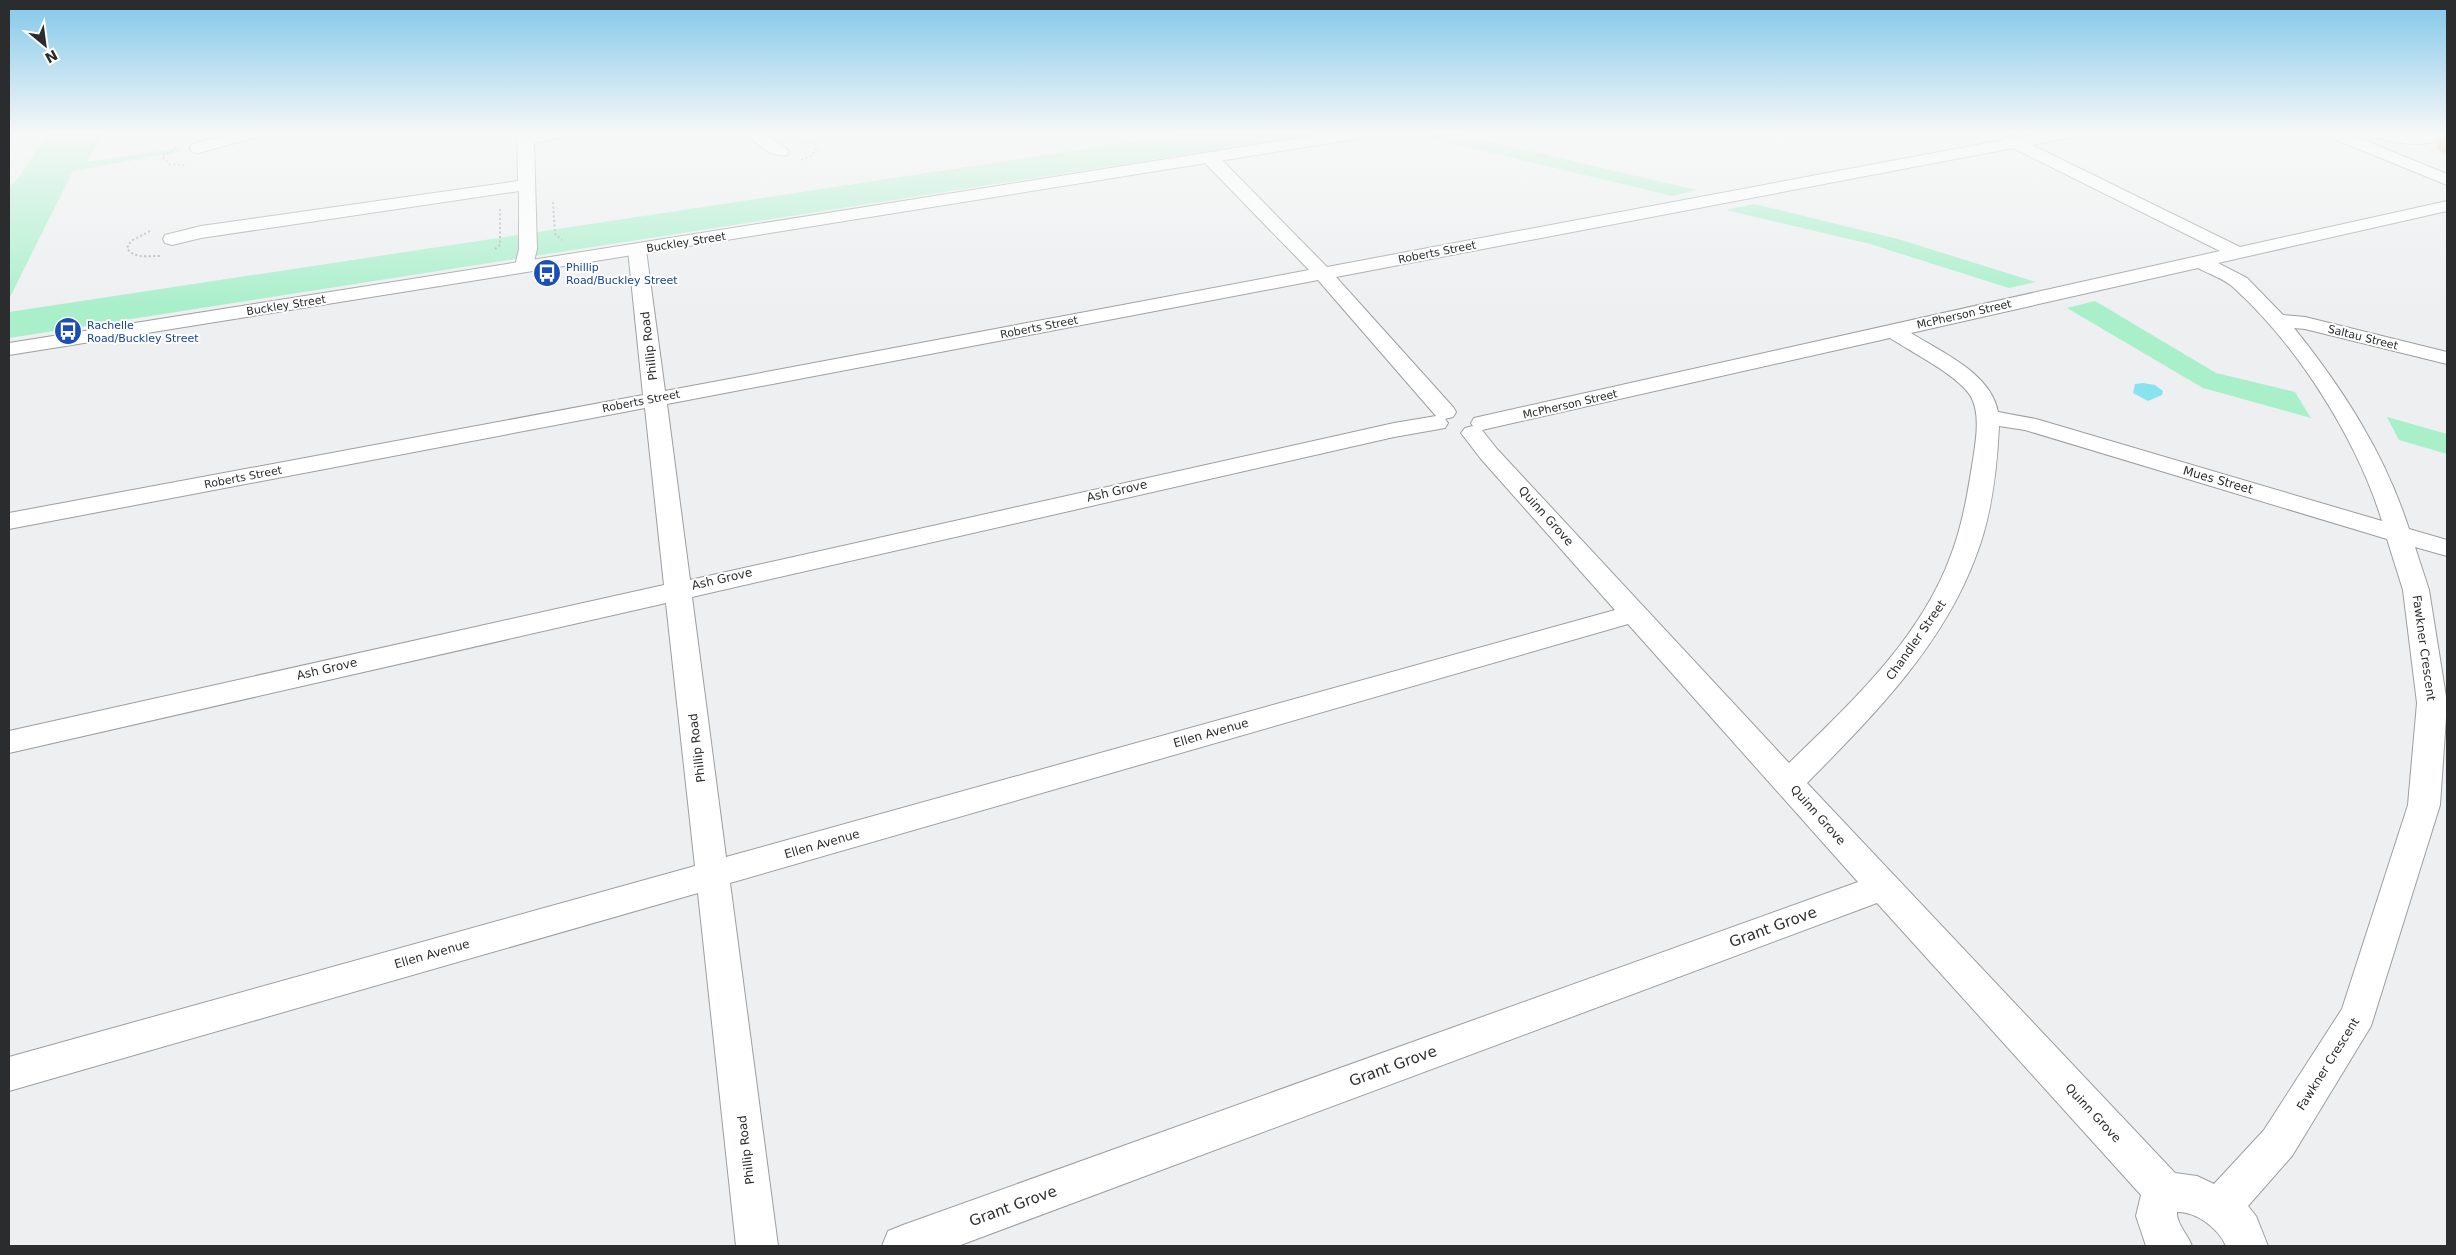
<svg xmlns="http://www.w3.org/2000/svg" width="2456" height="1255" font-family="'DejaVu Sans',sans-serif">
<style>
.green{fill:#a8efca}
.water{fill:#88e3ee}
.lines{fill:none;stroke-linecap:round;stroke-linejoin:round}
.minor-casing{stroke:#9d9e9f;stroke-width:2}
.major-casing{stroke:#9d9e9f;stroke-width:2}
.path{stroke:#acadae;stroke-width:2;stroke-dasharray:2 2.5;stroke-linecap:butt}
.minor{fill:#fff;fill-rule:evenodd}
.major{fill:#fff;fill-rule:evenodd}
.wall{fill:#d9b482}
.labels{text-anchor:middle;stroke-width:4;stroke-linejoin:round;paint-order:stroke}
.far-street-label{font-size:11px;fill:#2b2c2d;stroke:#fff}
.far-transit-label{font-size:11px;fill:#164399;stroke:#fff;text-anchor:start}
.street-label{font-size:12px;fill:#2b2c2d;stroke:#fff}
.near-street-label{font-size:15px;fill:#2b2c2d;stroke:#fff}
</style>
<rect width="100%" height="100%" fill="#edeff0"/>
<path class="green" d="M 48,133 L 104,133 L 87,162 L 180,148 L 177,152 L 73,171 L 9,299 L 9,187 L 20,176 Z
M 1191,133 L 1323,133 L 9,338 L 9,312 Z
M 1452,133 L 1696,190 L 1672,196 L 1426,137 Z
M 1754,204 L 1898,239 L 2036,282 L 2009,288 L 1870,244 L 1726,210 Z
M 2095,301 L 2216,373 L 2295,392 L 2311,418 L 2203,388 L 2067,308 Z
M 2387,417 L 2447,434 L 2447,454 L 2399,440 Z"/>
<path class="water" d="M 2143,383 L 2155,385 L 2163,391 L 2162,395 L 2148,401 L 2133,393 L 2135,384 Z"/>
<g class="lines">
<g class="minor-casing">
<path id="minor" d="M 236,133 L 263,133 L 261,136 L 198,153 L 192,152 L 190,148 L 192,144 Z
M 517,133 L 569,133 L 567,136 L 534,143 L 537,249 L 532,270 L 518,270 L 515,266 L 519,249 L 519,191 L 201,238 L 172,245 L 165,243 L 163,239 L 165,235 L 201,226 L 518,181 Z
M 747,133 L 764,133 L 789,151 L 787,155 C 772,158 755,144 747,133 Z
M 2043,133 L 2077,133 L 2075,136 L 2032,145 L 2240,247 L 2447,201 L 2447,211 L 2218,263 L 2247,278 L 2283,315 L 2305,317 L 2447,352 L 2447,364 L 2305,329 L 2294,328 C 2343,389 2385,454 2409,529 L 2447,540 L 2447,556 L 2415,547 L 2429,590 L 2447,703 L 2440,805 L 2371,1026 L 2292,1156 L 2248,1206 L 2256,1216 L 2268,1246 L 2226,1246 C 2219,1229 2196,1211 2177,1212 C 2176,1223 2188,1235 2192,1246 L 2146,1246 L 2136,1216 L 2141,1195 L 1877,903 L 958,1246 L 882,1246 L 888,1231 L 903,1225 L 1858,882 L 1628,624 L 730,883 L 778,1246 L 736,1246 L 698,893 L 9,1091 L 9,1057 L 695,866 L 666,603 L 9,753 L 9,731 L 664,585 L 645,408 L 9,529 L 9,513 L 643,395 L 628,250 L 630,246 L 644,246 L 646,250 L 665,391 L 1309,270 L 1203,161 L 1201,157 L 1203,153 L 1215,153 L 1327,267 L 2003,140 L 2011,136 L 2017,138 ZM 2013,148 L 2220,251 L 1474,418 L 1471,423 L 1473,426 L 1465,428 L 1461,433 L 1481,459 L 1615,610 L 726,857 L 692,597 L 1394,437 L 1445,428 L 1448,423 L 1445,419 L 1453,417 L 1456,412 L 1453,407 L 1336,277 ZM 2198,268 C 2209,274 2225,279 2234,288 C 2297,345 2357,439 2382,521 L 2036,419 L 1998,412 C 1991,373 1941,352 1911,333 ZM 1318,280 L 1436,416 L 1394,423 L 690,580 L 667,404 ZM 1890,338 C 1911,352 1956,374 1970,395 C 1982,414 1975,446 1972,466 C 1967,497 1962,526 1951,555 C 1921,638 1851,703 1789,763 L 1497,449 L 1482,430 ZM 1999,426 L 2025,430 L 2387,539 L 2403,590 L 2417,703 L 2408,805 L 2342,1009 L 2264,1130 L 2214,1184 L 2197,1176 L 2175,1173 L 1807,783 C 1873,716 1943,646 1976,556 C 1992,515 1997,469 1999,426 Z
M 2368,133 L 2445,133 C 2432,153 2389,141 2370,136 Z"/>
</g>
<g class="major-casing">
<path id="major" d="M 1331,133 L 1370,133 L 1368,136 L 1362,138 L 9,355 L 9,343 Z
M 2325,133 L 2347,133 L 2447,174 L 2447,185 L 2327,136 Z"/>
</g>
<path class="path" d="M 583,137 L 604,133
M 797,138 L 814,144 L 816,150 L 811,156 L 801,160
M 176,147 L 162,157 L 169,164 L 186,165
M 553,202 L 555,234 L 562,240
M 150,231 L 131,241 L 127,248 C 133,259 149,256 160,256
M 495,249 L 500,245 L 500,208"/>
<use href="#minor" class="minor"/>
<use href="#major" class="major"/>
</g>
<path class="wall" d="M 2444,133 L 2447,133 L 2447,154 L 2435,149 Z"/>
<linearGradient id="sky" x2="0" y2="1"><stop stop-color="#81c7ea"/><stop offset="0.43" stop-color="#f7f8f8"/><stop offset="1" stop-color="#f7f8f8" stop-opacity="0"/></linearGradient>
<rect width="2456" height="309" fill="url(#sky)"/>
<defs>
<g id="bus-disc" transform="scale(1.4375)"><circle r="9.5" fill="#1a4fb4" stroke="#fff"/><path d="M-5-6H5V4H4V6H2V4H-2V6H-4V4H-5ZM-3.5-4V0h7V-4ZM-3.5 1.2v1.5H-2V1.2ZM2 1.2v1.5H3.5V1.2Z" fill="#fff"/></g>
</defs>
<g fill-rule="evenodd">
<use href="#bus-disc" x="547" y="273"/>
<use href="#bus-disc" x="68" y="331"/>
</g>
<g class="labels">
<g class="far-street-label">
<text transform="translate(686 242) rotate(-9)" y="4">Buckley Street</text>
<text transform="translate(1437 252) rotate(-11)" y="4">Roberts Street</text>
<text transform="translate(286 305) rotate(-9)" y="4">Buckley Street</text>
<text transform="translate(1964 314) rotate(-13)" y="4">McPherson Street</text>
<text transform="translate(1039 327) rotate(-11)" y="4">Roberts Street</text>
<text transform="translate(2363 337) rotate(14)" y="4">Saltau Street</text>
<text transform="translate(641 401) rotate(-11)" y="4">Roberts Street</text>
<text transform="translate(1570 404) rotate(-13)" y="4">McPherson Street</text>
<text transform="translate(243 477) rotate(-11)" y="4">Roberts Street</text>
</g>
<g class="far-transit-label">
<text x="566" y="271">Phillip<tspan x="566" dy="13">Road/Buckley Street</tspan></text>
<text x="87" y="329">Rachelle<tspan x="87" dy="13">Road/Buckley Street</tspan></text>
</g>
<g class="street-label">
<text transform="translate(649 346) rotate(-97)" y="4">Phillip Road</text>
<text transform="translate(2218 480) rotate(16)" y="4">Mues Street</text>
<text transform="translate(1117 491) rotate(-13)" y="4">Ash Grove</text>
<text transform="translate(1546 516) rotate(48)" y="4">Quinn Grove</text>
<text transform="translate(722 579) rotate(-13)" y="4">Ash Grove</text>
<text transform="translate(1916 640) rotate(-55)" y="4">Chandler Street</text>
<text transform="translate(2424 648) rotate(82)" y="4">Fawkner Crescent</text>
<text transform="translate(327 669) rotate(-13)" y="4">Ash Grove</text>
<text transform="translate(1211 733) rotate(-16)" y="4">Ellen Avenue</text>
<text transform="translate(697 748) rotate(-97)" y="4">Phillip Road</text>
<text transform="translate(1818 815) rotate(48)" y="4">Quinn Grove</text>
<text transform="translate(822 844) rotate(-16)" y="4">Ellen Avenue</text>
<text transform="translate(432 954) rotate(-16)" y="4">Ellen Avenue</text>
<text transform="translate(2328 1064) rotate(-58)" y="4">Fawkner Crescent</text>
<text transform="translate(2093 1113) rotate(47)" y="4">Quinn Grove</text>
<text transform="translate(746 1150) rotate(-97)" y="4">Phillip Road</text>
</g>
<g class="near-street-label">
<text transform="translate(1773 927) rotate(-20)" y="5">Grant Grove</text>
<text transform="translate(1393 1066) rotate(-20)" y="5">Grant Grove</text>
<text transform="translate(1013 1206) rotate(-20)" y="5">Grant Grove</text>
</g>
</g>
<rect width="2456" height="1255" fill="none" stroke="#2b2c2d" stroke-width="20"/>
<g transform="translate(45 45) rotate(151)" stroke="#ffffff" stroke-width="4" paint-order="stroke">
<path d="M0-4L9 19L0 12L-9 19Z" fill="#2b2c2d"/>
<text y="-8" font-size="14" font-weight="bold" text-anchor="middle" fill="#2b2c2d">N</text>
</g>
</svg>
